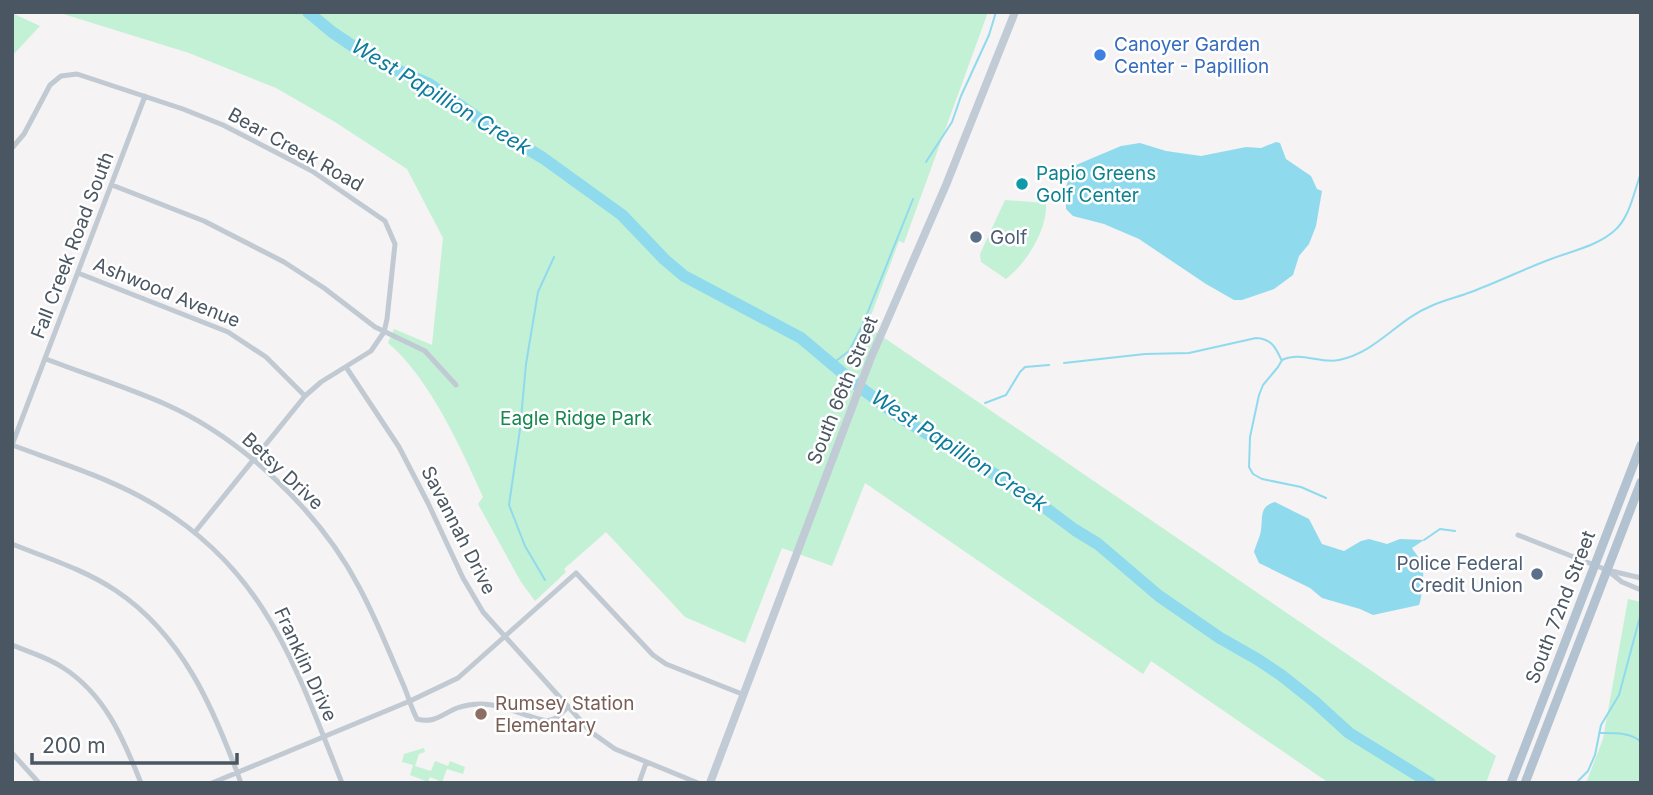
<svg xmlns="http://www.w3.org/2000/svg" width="1653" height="795" font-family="Inter,sans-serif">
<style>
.green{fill:#c3f1d5}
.water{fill:#90daee}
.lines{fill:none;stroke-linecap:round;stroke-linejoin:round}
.stream{stroke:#90daee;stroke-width:2}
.river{stroke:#90daee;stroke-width:12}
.street{stroke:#c1cad2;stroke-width:5}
.secondary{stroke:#c1cbd6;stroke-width:8}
.primary{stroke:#b3c2d1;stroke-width:9}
.shop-dot{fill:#3f7fe0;stroke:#fff;stroke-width:2.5}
.culture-dot{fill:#0f9aa8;stroke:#fff;stroke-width:2.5}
.service-dot{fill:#5c6f8a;stroke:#fff;stroke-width:2.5}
.education-dot{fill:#8d6e63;stroke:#fff;stroke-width:2.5}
.labels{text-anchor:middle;stroke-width:5;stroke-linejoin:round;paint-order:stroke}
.shop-label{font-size:19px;fill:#366cbe;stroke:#fff;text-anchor:start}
.street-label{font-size:19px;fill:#4a5661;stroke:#fff}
.culture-label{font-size:19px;fill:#0d838f;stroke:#fff;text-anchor:start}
.service-label{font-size:19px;fill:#4e5e75;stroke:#fff;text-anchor:start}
.park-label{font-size:19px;fill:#17864f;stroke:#fff}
.education-label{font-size:19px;fill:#785e54;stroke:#fff;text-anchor:start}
.water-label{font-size:21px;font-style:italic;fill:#0c7c9b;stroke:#fff}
</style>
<rect width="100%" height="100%" fill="#f5f3f3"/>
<path class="green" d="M 57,12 L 988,12 L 904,243 L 899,241 L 867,326 L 1496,756 L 1486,783 L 1329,783 L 1151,661 L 1143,674 L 865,483 L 832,566 L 782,548 L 745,643 L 685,617 L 606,532 L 564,569 L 566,572 L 535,601 L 521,582 L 478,504 L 483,497 C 461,448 429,377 388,343 L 394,329 L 432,345 L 443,238 L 407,169 L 335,122 L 276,88 L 189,53 Z
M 12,13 L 40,26 L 12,56 Z
M 1005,200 L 1046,203 C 1048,229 1026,264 1006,279 L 981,262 L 980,254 Z
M 1628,599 L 1641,602 L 1641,783 L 1586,783 L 1603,739 Z
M 424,748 L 425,752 L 419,754 L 415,766 L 431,771 L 435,761 L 448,766 L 450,761 L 465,767 L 463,774 L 447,769 L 442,782 L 430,777 L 428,782 L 410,775 L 413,765 L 402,762 L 404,754 Z"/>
<path class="water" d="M 1276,142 L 1280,143 L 1286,159 L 1311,176 L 1317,189 L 1322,191 L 1316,226 L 1309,244 L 1299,256 L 1293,275 L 1274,289 L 1242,300 L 1234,300 L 1206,284 L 1139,239 L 1104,224 L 1073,216 L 1066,209 L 1066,187 L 1071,172 L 1076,165 L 1121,146 L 1140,143 L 1166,151 L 1201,156 L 1246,147 L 1261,148 Z
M 1275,502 L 1309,519 L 1322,544 L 1344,551 L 1361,541 L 1369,539 L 1387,544 L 1400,539 L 1424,540 L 1412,548 C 1415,553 1420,558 1422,564 C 1425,571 1422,598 1419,605 L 1373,615 L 1360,609 L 1322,598 L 1310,588 L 1259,563 L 1254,552 C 1256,545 1260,537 1261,530 C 1263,517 1259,506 1275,502 Z"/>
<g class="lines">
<path class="stream" d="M 926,162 L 952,122 L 961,96 L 989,35 L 996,12
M 1064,363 L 1145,354 L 1189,353 L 1256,338 C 1271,339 1275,346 1281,359
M 832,364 L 849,351 L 863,324 L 913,199
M 985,403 L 1006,395 L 1020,372 L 1025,367 L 1049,365
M 952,448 L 958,444
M 1326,498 L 1301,487 L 1262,479 L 1253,474 L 1249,467 L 1250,437 L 1259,395 L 1263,385 L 1278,367 L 1282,360 C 1302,351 1319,364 1339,360 C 1377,352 1397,320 1431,306 C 1444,300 1458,297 1471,292 C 1498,282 1524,269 1551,259 C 1572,251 1597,246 1614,231 C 1630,218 1634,191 1641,173
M 1424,540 L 1440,529 L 1455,531
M 545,580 L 525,546 L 509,505 L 520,429 L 526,364 L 538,292 L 554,257
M 1599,733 C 1613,733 1631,732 1641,742
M 1576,783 L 1588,771 L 1595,755 L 1601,725 L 1619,695 L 1641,613"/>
<path class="river" d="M 308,12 L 332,32 L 372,59 L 429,84 L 485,123 L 543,158 L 622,215 L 664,259 L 684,276 L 801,338 L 852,381 L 898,416 L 1024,492 L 1075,530 L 1098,544 L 1159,596 L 1220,638 L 1257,659 L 1281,675 L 1315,702 L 1349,733 L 1430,783"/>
<path class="street" d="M 12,148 L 24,134 L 50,85 L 61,76 L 77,74 L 183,109 L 223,125 L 312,171 L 385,221 L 395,244 L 387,319 L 384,332 L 371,351 L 321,382 L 305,396 L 195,532
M 112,185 L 204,221 L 284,262 L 324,288 L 375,327 L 425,351 L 456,385
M 78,273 L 228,332 L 266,357 L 305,396
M 46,359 C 85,374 126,387 165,404 C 242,438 320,512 359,587 C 376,618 389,652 403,684 C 408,695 411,708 417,719 C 434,724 442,714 457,708 C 493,696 514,714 547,721 L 556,718 L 567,708
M 346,367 L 399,447 L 428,503 L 463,578 L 483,612 L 591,732 L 615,749 L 698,783
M 12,445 C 55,461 100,475 141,497 C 263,563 294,662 342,783
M 12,445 L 145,96
M 1518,535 L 1607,570 L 1641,578
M 12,544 C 47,558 83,569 115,590 C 183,635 214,709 241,783
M 1607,570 L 1622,582 L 1641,590
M 12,645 C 29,652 47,657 62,667 C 105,694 123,738 141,783
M 12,753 L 39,783
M 212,783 L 410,701 L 458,678 L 576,573 L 653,655 L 666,664 L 742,694
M 639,783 L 646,763"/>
<path class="secondary" d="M 710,783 L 870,360 L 946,185 L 1015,12"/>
<path class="primary" d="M 1511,783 L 1641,445
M 1525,783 L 1641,482"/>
</g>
<circle class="shop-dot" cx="1100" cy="55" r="7"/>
<circle class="culture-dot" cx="1022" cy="184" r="7"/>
<g class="service-dot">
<circle cx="976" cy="237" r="7"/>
<circle cx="1537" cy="574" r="7"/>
</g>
<circle class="education-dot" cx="481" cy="714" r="7"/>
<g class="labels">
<g class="shop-label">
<text x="1114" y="51">Canoyer Garden<tspan x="1114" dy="22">Center - Papillion</tspan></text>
</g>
<g class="street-label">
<text transform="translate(296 149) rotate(29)" y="7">Bear Creek Road</text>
<text transform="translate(72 245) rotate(-69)" y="7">Fall Creek Road South</text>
<text transform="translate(167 292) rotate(22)" y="7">Ashwood Avenue</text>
<text transform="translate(842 390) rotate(-68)" y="7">South 66th Street</text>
<text transform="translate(283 471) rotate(43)" y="7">Betsy Drive</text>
<text transform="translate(459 530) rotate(63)" y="7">Savannah Drive</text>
<text transform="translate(1560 607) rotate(-69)" y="7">South 72nd Street</text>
<text transform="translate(306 664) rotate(65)" y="7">Franklin Drive</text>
</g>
<g class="culture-label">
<text x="1036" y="180">Papio Greens<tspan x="1036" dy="22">Golf Center</tspan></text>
</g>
<g class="service-label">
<text x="990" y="244">Golf</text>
<text x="1523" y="570" text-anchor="end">Police Federal<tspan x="1523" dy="22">Credit Union</tspan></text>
</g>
<g class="park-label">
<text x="576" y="425">Eagle Ridge Park</text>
</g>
<g class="education-label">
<text x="495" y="710">Rumsey Station<tspan x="495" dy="22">Elementary</tspan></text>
</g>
<g class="water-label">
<text transform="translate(441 97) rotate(31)" y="7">West Papillion Creek</text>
<text transform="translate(959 451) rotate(33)" y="7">West Papillion Creek</text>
</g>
</g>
<rect width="1653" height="795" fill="none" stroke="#4a5661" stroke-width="28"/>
<path d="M32 753v10h205v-10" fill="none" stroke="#4a5661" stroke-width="3.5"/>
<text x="42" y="753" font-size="21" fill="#4a5661" stroke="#ffffff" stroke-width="5" paint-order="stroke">200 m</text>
</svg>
